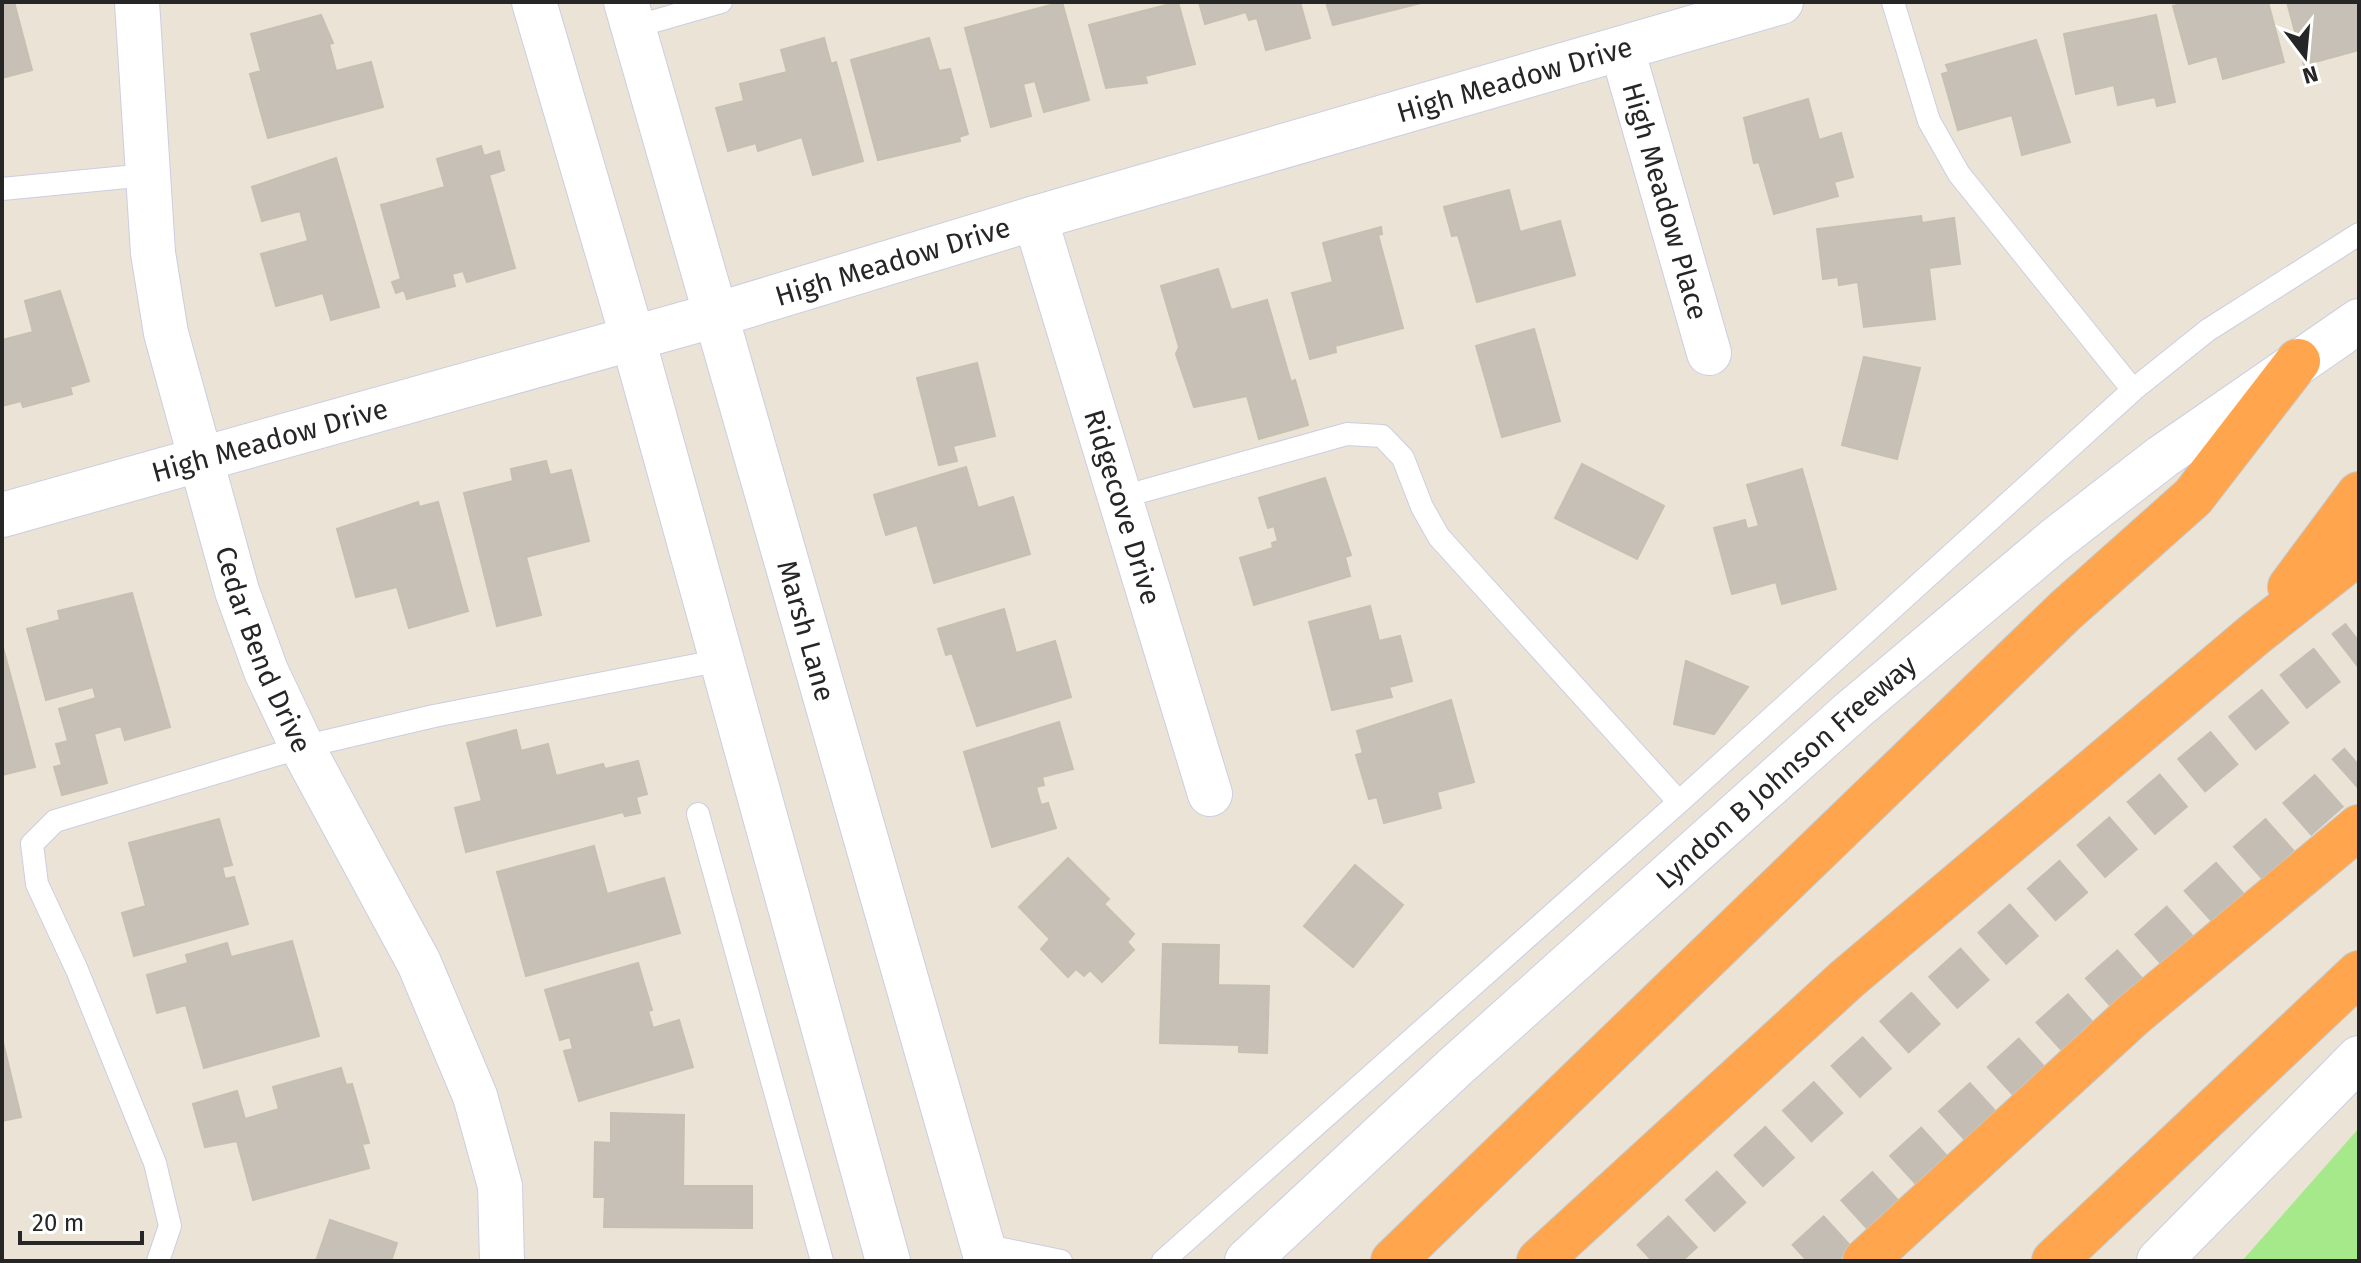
<svg xmlns="http://www.w3.org/2000/svg" width="2361" height="1263" font-family="'Fira Sans',sans-serif">
<style>
.green{fill:#a5e98b}
.building{fill:#c6c0b6;stroke:#c6c0b0;stroke-width:2}
.lines{fill:none;stroke-linecap:round;stroke-linejoin:round}
.motorway-tunnel{stroke:#c4bdb3;stroke-width:44;stroke-dasharray:44 22;stroke-linecap:butt}
.service-casing{stroke:#cbcee2;stroke-width:24}
.minor-casing{stroke:#cbcee2;stroke-width:46}
.secondary-casing{stroke:#cbcee2;stroke-width:46}
.motorway-casing{stroke:#c7c7c7;stroke-width:46}
.service{stroke:#fff;stroke-width:22}
.minor{stroke:#fff;stroke-width:44}
.secondary{stroke:#fff;stroke-width:44}
.motorway{stroke:#ffa54d;stroke-width:44}
.labels{text-anchor:middle;stroke-width:6;stroke-linejoin:round;paint-order:stroke}
.street-label{font-size:28px;fill:#262626;stroke:#fff}
</style>
<rect width="100%" height="100%" fill="#ebe3d6"/>
<path class="green" d="M 2359,1128 L 2359,1261 L 2242,1261 Z"/>
<path class="building" d="M 14,2 L 32,70 L 2,78 L 2,4 Z
M 1062,2 L 1089,100 L 1044,112 L 1035,81 L 1023,84 L 1031,116 L 991,127 L 965,28 Z
M 1178,2 L 1195,64 L 1145,76 L 1147,83 L 1106,88 L 1089,25 Z
M 1199,2 L 1300,2 L 1310,38 L 1266,50 L 1257,18 L 1249,20 L 1246,12 L 1205,24 Z
M 1326,2 L 1425,2 L 1333,25 Z
M 2190,2 L 2268,2 L 2284,62 L 2223,79 L 2217,56 L 2189,64 L 2173,6 Z
M 2287,2 L 2359,2 L 2359,50 L 2304,65 Z
M 321,15 L 333,43 L 329,44 L 336,71 L 371,62 L 383,107 L 268,138 L 250,74 L 261,71 L 251,34 Z
M 2156,15 L 2175,102 L 2157,106 L 2155,97 L 2118,105 L 2114,85 L 2076,94 L 2064,34 Z
M 824,38 L 831,64 L 836,62 L 863,161 L 813,175 L 802,137 L 758,151 L 756,143 L 728,151 L 716,108 L 744,101 L 740,84 L 787,72 L 781,50 Z
M 929,38 L 939,71 L 950,69 L 968,134 L 959,137 L 960,141 L 878,160 L 851,60 Z
M 2036,40 L 2070,142 L 2022,155 L 2012,115 L 1958,130 L 1942,74 L 1949,72 L 1946,65 Z
M 1808,99 L 1819,140 L 1841,133 L 1853,177 L 1834,182 L 1838,196 L 1774,214 L 1759,162 L 1754,163 L 1744,118 Z
M 481,146 L 484,156 L 499,151 L 504,170 L 489,175 L 515,268 L 467,282 L 463,271 L 452,274 L 455,286 L 407,299 L 404,290 L 396,293 L 392,282 L 401,279 L 381,205 L 445,187 L 437,159 Z
M 336,158 L 379,307 L 331,320 L 323,293 L 276,306 L 261,254 L 308,241 L 300,211 L 262,221 L 252,187 Z
M 1509,190 L 1520,232 L 1560,221 L 1575,275 L 1477,302 L 1458,235 L 1452,236 L 1444,207 Z
M 1921,216 L 1922,223 L 1954,218 L 1960,264 L 1929,268 L 1935,319 L 1864,327 L 1858,282 L 1839,285 L 1838,277 L 1823,279 L 1817,229 Z
M 1381,227 L 1382,234 L 1378,235 L 1403,328 L 1335,346 L 1336,352 L 1310,359 L 1292,293 L 1333,282 L 1323,243 Z
M 1218,269 L 1231,310 L 1267,300 L 1291,382 L 1295,380 L 1308,425 L 1259,439 L 1247,396 L 1194,407 L 1176,354 L 1179,347 L 1161,286 Z
M 60,291 L 89,381 L 70,387 L 72,394 L 23,407 L 21,401 L 2,406 L 2,340 L 33,332 L 25,301 Z
M 1534,329 L 1560,421 L 1502,437 L 1476,346 Z
M 1864,357 L 1920,368 L 1897,459 L 1842,445 Z
M 977,363 L 995,436 L 953,446 L 957,461 L 939,465 L 917,378 Z
M 546,461 L 550,475 L 571,470 L 589,541 L 526,557 L 541,615 L 497,626 L 464,493 L 513,481 L 511,469 Z
M 1582,464 L 1664,506 L 1637,559 L 1555,518 Z
M 966,467 L 978,508 L 1013,497 L 1030,554 L 934,583 L 917,525 L 886,535 L 874,495 Z
M 1802,469 L 1836,589 L 1782,604 L 1776,582 L 1732,594 L 1714,528 L 1745,520 L 1747,529 L 1759,526 L 1747,485 Z
M 1325,478 L 1351,555 L 1345,557 L 1350,576 L 1254,605 L 1240,558 L 1273,548 L 1272,543 L 1278,541 L 1274,526 L 1268,528 L 1259,498 Z
M 418,502 L 419,507 L 438,502 L 468,611 L 409,628 L 397,587 L 356,597 L 337,529 Z
M 132,593 L 170,727 L 125,740 L 121,726 L 94,734 L 107,783 L 62,795 L 54,767 L 62,765 L 56,744 L 68,741 L 59,709 L 96,698 L 93,687 L 46,700 L 27,629 L 60,620 L 58,611 Z
M 1370,606 L 1379,641 L 1400,636 L 1412,681 L 1389,687 L 1392,697 L 1332,710 L 1309,622 Z
M 1004,609 L 1016,653 L 1055,641 L 1071,697 L 977,726 L 952,653 L 946,655 L 938,629 Z
M 2,644 L 35,767 L 2,775 Z
M 1686,661 L 1748,687 L 1714,734 L 1674,724 Z
M 1451,700 L 1474,782 L 1437,792 L 1441,808 L 1384,823 L 1377,797 L 1369,799 L 1356,755 L 1363,753 L 1357,731 Z
M 1059,722 L 1073,769 L 1042,777 L 1044,785 L 1036,787 L 1041,805 L 1048,803 L 1056,828 L 992,847 L 964,752 Z
M 516,730 L 521,751 L 548,744 L 556,776 L 603,764 L 605,769 L 638,761 L 647,794 L 636,797 L 640,813 L 625,816 L 623,812 L 466,852 L 455,808 L 482,801 L 467,743 Z
M 219,819 L 232,865 L 222,867 L 225,879 L 234,877 L 248,924 L 134,956 L 122,913 L 146,906 L 129,843 Z
M 594,846 L 607,894 L 664,878 L 680,933 L 526,976 L 497,872 Z
M 1068,858 L 1109,899 L 1104,904 L 1134,934 L 1127,942 L 1134,950 L 1102,982 L 1090,970 L 1084,976 L 1076,969 L 1068,977 L 1041,949 L 1050,939 L 1019,907 Z
M 1355,865 L 1403,905 L 1353,967 L 1304,926 Z
M 292,941 L 319,1036 L 204,1068 L 186,1005 L 157,1013 L 147,975 L 188,963 L 186,955 L 227,943 L 231,957 Z
M 1163,944 L 1219,945 L 1218,985 L 1269,986 L 1267,1053 L 1239,1052 L 1239,1045 L 1160,1043 Z
M 638,963 L 652,1010 L 648,1011 L 653,1028 L 679,1020 L 693,1067 L 579,1101 L 564,1051 L 573,1049 L 570,1037 L 560,1040 L 545,990 Z
M 2,1038 L 21,1117 L 2,1121 Z
M 341,1068 L 346,1085 L 352,1084 L 369,1143 L 362,1144 L 369,1168 L 253,1200 L 237,1141 L 205,1147 L 193,1104 L 237,1091 L 245,1119 L 279,1109 L 273,1087 Z
M 611,1113 L 684,1115 L 683,1186 L 752,1186 L 752,1228 L 604,1227 L 605,1197 L 594,1197 L 595,1142 L 611,1143 Z
M 330,1220 L 397,1243 L 391,1261 L 316,1261 Z"/>
<g class="lines">
<path class="motorway-tunnel" d="M 1651,1261 C 1882,1048 2111,832 2359,640
M 1806,1261 L 2055,1034 L 2359,764"/>
<g class="service-casing">
<path id="service" d="M 1893,2 L 1929,121 L 1959,174 L 2133,390
M 634,27 L 721,2
M 2,189 L 147,175
M 1122,497 L 1347,434 L 1382,436 L 1403,458 L 1422,507 L 1439,537 L 1679,802 L 1163,1261
M 1679,802 L 2133,390 L 2208,330 L 2359,234
M 698,814 L 822,1261
M 983,1245 L 1061,1261
M 158,1261 L 170,1226 L 155,1163 L 77,970 L 37,884 L 32,844 L 55,821 L 302,747 L 434,716 L 722,660"/>
</g>
<g class="minor-casing">
<g id="minor">
<path id="s1" d="M 137,2 L 153,253 L 166,333 L 237,591 L 266,671 L 302,747 L 419,963 L 475,1096 L 500,1186 L 502,1261"/>
<path id="s2" d="M 1622,49 L 1709,353"/>
<path id="s3" d="M 1035,218 L 1210,794"/>
<path id="s4" d="M 2,515 L 716,315 L 1035,218 L 1781,2"/>
</g>
</g>
<g class="secondary-casing">
<g id="secondary">
<path d="M 534,2 L 633,339 L 888,1261"/>
<path id="s5" d="M 626,2 L 987,1261"/>
<path id="s6" d="M 1247,1261 L 1455,1067 L 1852,711 L 2055,540 L 2162,457 L 2359,321"/>
<path d="M 2159,1261 L 2359,1058"/>
</g>
</g>
<g class="motorway-casing">
<path id="motorway" d="M 2290,587 L 2359,494
M 1393,1261 L 2065,611 L 2193,497 L 2298,361
M 1539,1261 L 1847,979 L 2255,634 L 2359,552
M 1865,1261 L 2133,1015 L 2359,827
M 2054,1261 L 2359,973"/>
</g>
<use href="#service" class="service"/>
<use href="#minor" class="minor"/>
<use href="#secondary" class="secondary"/>
<use href="#motorway" class="motorway"/>
</g>
<g class="labels">
<g class="street-label">
<text dy="10" stroke="none"><textPath href="#s4" startOffset="1574">High Meadow Drive</textPath></text>
<text dy="10" stroke="none"><textPath href="#s2" startOffset="158">High Meadow Place</textPath></text>
<text dy="10" stroke="none"><textPath href="#s4" startOffset="926">High Meadow Drive</textPath></text>
<text dy="10" stroke="none"><textPath href="#s4" startOffset="278">High Meadow Drive</textPath></text>
<text dy="10" stroke="none"><textPath href="#s3" startOffset="302">Ridgecove Drive</textPath></text>
<text dy="10" stroke="none"><textPath href="#s5" startOffset="654">Marsh Lane</textPath></text>
<text dy="10" stroke="none"><textPath href="#s1" startOffset="664">Cedar Bend Drive</textPath></text>
<text dy="10" stroke="none"><textPath href="#s6" startOffset="728">Lyndon B Johnson Freeway</textPath></text>
</g>
</g>
<rect width="2361" height="1263" fill="none" stroke="#262626" stroke-width="8"/>
<g transform="translate(2305 56) rotate(164)" stroke="#ffffff" stroke-width="6" paint-order="stroke">
<path d="M0-6L14 30L0 20L-14 30Z" fill="#262626"/>
<text y="-12" font-size="22" font-weight="bold" text-anchor="middle" fill="#262626">N</text>
</g>
<path d="M20 1231v12h122v-12" fill="none" stroke="#262626" stroke-width="4"/>
<text x="32" y="1231" font-size="24" fill="#262626" stroke="#ffffff" stroke-width="6" paint-order="stroke">20 m</text>
</svg>
